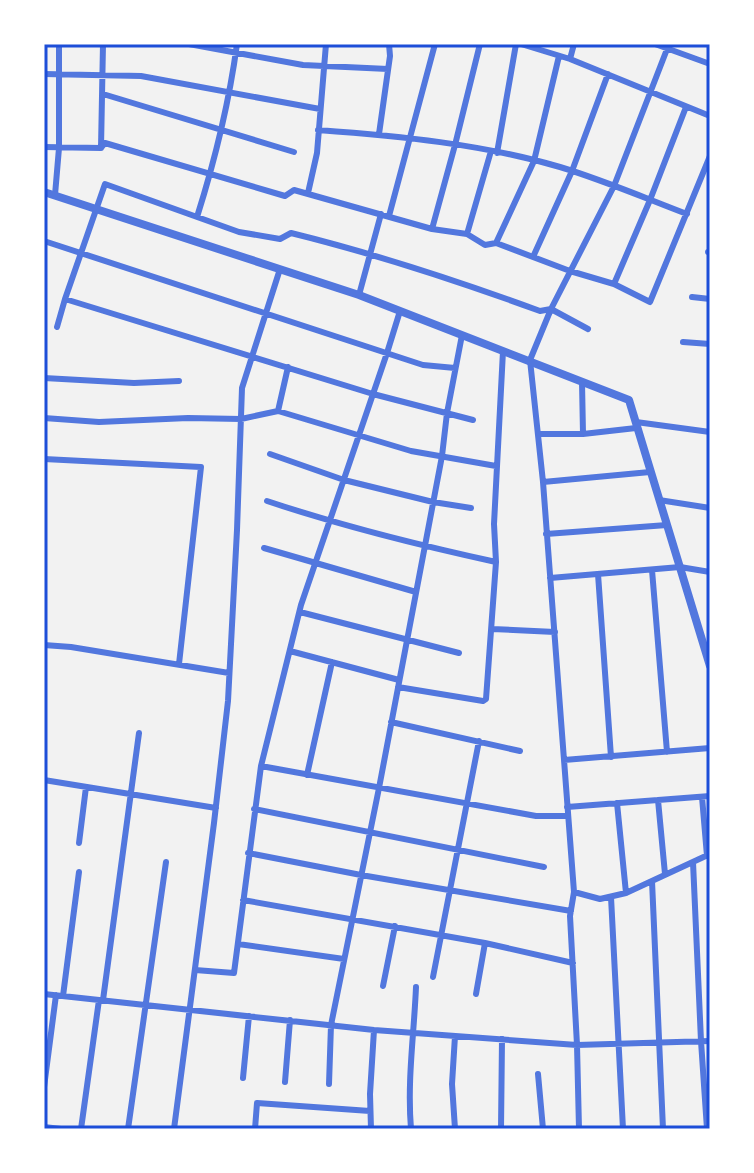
<svg xmlns="http://www.w3.org/2000/svg" width="754" height="1173" font-family="Overpass,sans-serif">
<style>
.lines{fill:none;stroke-linecap:round;stroke-linejoin:round}
.minor{stroke:#5277de;stroke-width:6}
.tertiary{stroke:#5277de;stroke-width:8}
.neatline{fill:none;stroke:#1d4ed8;stroke-width:3}
</style>
<rect width="100%" height="100%" fill="#f2f2f2"/>
<g class="lines">
<path class="minor" d="M 189,44 L 303,65 L 388,69
M 521,44 L 570,59 L 574,44
M 655,44 L 710,64
M 570,59 L 710,116
M 44,74 L 141,76 L 320,109
M 103,94 L 294,152
M 318,130 C 399,136 482,144 560,167 C 603,180 645,198 687,214
M 379,134 L 390,56 L 389,44
M 44,147 L 101,148 L 105,143 L 285,196 L 294,190 L 432,229 L 467,234 L 485,245 L 496,243 L 570,271 L 614,284 L 650,302 L 710,156
M 101,148 L 103,44
M 497,153 L 516,44
M 308,193 L 317,153 L 326,44
M 55,195 L 59,148 L 59,44
M 389,216 L 435,44
M 197,217 C 215,160 229,103 237,44
M 432,229 L 455,145 L 480,44
M 467,234 L 491,151
M 44,241 L 423,365 L 455,368
M 496,243 L 534,161 L 559,56
M 708,252 L 710,252
M 533,257 L 572,171 L 608,74
M 614,284 L 650,200 L 686,107
M 359,295 L 381,214
M 692,297 L 710,299
M 65,299 L 105,184 L 239,232 L 280,239 L 291,233 C 376,254 458,281 540,311 L 551,309 L 588,329
M 57,327 L 65,299 L 373,394 L 473,420
M 683,342 L 710,344
M 44,378 L 134,383 L 179,381
M 582,382 L 583,434
M 278,411 L 288,367
M 44,418 L 99,422 L 188,418 L 241,419 L 278,411 L 411,451 L 496,466
M 636,422 L 710,432
M 538,434 L 583,434 L 636,428
M 270,454 L 344,480 L 433,502 L 471,508
M 44,459 L 201,467 L 179,664
M 543,482 L 650,472
M 659,500 L 710,508
M 267,501 C 342,526 418,545 496,562
M 546,534 L 667,525
M 264,548 L 416,592
M 652,570 L 667,752
M 598,574 L 611,757
M 550,578 L 680,567 L 710,572
M 300,612 L 459,653
M 492,629 L 555,632
M 44,645 L 71,647 L 229,673
M 290,651 L 399,680
M 398,687 L 483,701 L 486,699 L 496,562 L 494,524 L 503,351
M 391,722 L 520,751
M 564,760 L 710,748
M 261,766 L 536,816 L 568,816
M 307,775 L 332,662
M 44,780 L 216,808
M 702,797 L 707,856
M 658,800 L 665,874
M 617,803 L 626,893
M 567,807 L 710,796
M 254,809 L 544,867
M 79,843 L 86,787
M 248,853 L 361,875 L 571,911
M 693,862 L 701,1041 L 707,1129
M 652,881 L 663,1129
M 574,892 L 600,899 L 626,893 L 710,854
M 611,897 L 623,1129
M 243,900 L 485,943 L 573,963
M 238,944 L 344,959
M 195,970 L 234,973 L 261,766 L 301,605 L 387,353 L 400,311
M 433,977 L 479,741
M 383,986 L 395,926
M 44,994 L 374,1030 L 577,1045 L 710,1041
M 476,994 L 485,943
M 63,996 L 79,872
M 103,1000 L 139,733
M 455,1036 L 452,1084 L 455,1129
M 538,1074 L 543,1129
M 243,1078 L 249,1016
M 285,1082 L 290,1020
M 329,1084 L 331,1025 L 379,788 L 442,456 L 447,413 L 462,335
M 44,1087 L 56,995
M 44,1127 L 61,1129
M 81,1129 L 99,1000
M 128,1129 L 166,862
M 174,1129 L 214,823 L 228,701 L 237,530 L 242,388 L 280,269
M 255,1129 L 257,1103 L 370,1111
M 371,1129 L 370,1094 L 374,1030
M 411,1129 C 407,1081 414,1035 416,987
M 501,1129 L 502,1039
M 579,1129 L 577,1045 L 570,916 L 574,892 L 543,482 L 530,360 L 551,309 L 614,186 L 669,44"/>
<path class="tertiary" d="M 44,192 L 359,295 L 629,400 L 710,666"/>
</g>
<rect width="754" height="1173" fill="none" stroke="#ffffff" stroke-width="92"/>
<rect x="46" y="46" width="662" height="1081" class="neatline"/>
</svg>
